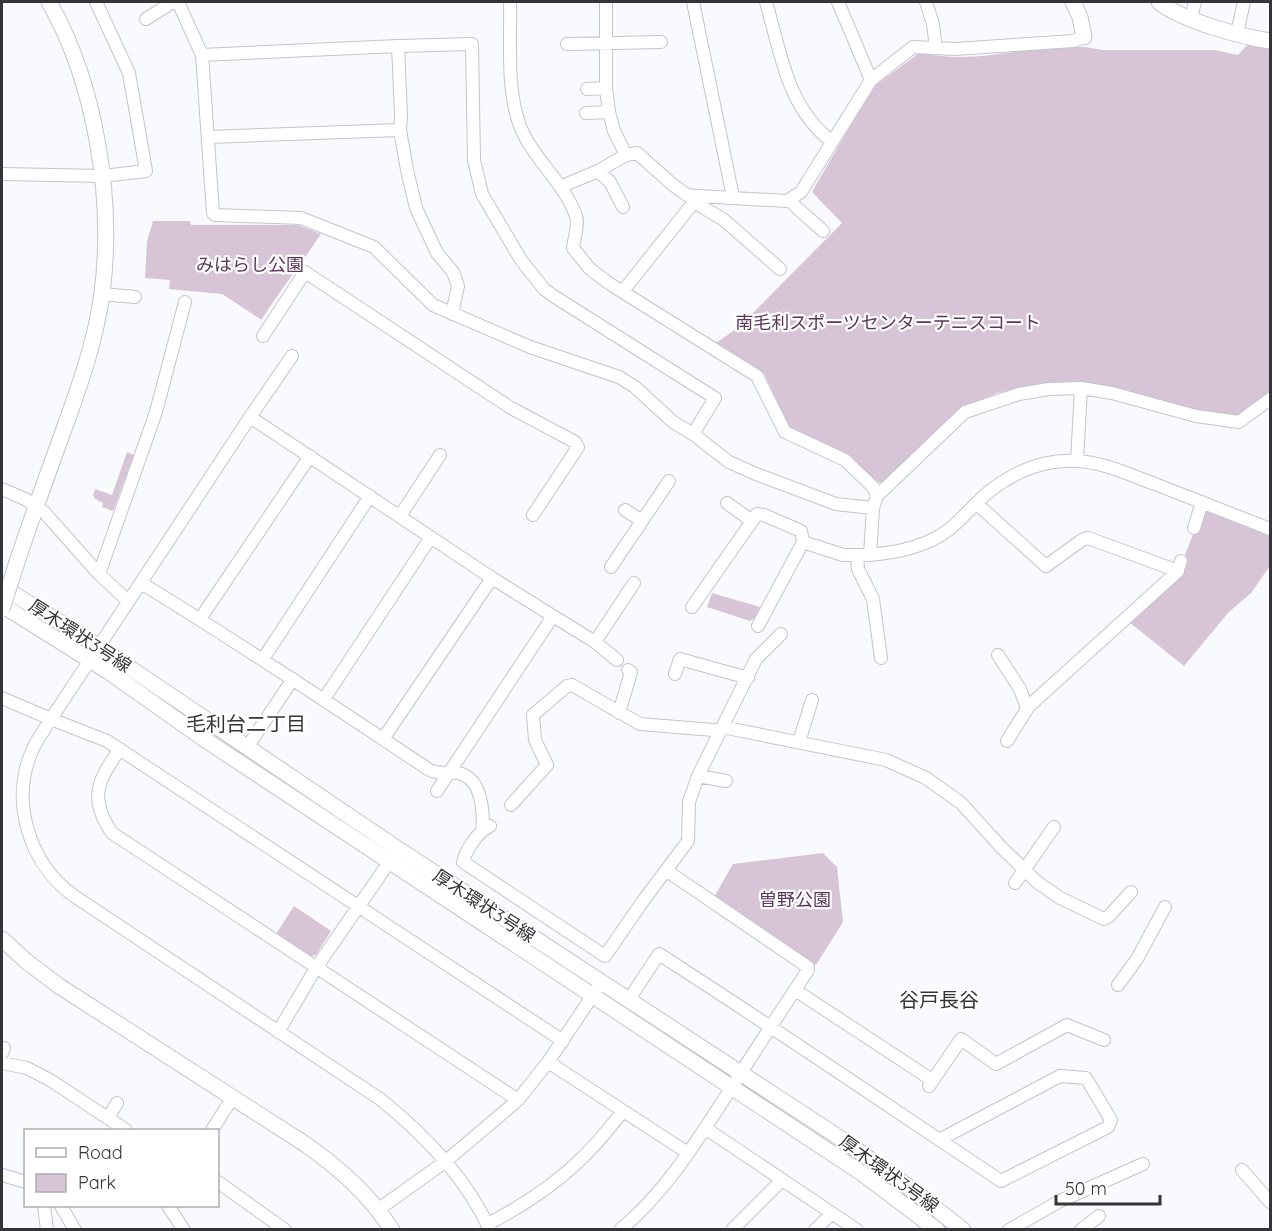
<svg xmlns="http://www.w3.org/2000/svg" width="1272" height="1231" font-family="Quicksand,'Noto Sans JP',sans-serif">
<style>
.green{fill:#d8c4d7}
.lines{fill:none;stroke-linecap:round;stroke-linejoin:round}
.minor-casing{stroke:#c2c4cf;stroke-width:14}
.tertiary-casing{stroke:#c2c4cf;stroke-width:17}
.minor{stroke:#fff;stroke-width:12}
.tertiary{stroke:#fff;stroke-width:15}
.tertiary-bridge-casing{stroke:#c2c4cf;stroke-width:17;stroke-linecap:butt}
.tertiary-bridge{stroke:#fff;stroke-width:15}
.labels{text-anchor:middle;stroke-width:4.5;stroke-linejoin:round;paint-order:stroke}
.park-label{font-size:18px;fill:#5b365a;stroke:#fff}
.street-label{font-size:18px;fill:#343539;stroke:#fff}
.neighbourhood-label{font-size:20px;fill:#343539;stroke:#fff}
</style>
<rect width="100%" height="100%" fill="#f9fafe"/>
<path class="green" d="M 1248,44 L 1270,46 L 1270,392 L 1240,416 L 1231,418 L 1190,411 L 1087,383 L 1043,383 L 997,393 L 962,408 L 885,483 L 875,482 L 848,455 L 790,429 L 764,373 L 716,343 L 739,327 L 842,223 L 812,192 L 872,88 L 919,53 C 932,55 947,57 961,57 C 1006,57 1058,39 1102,50 L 1215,50 L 1238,55 Z
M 153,221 L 190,221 L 191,225 L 298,225 L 321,234 C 302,263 281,289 262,319 L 260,319 L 222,294 L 169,289 L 170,280 L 145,278 L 147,241 Z
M 127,452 L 134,455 L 113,511 L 102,507 L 103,503 L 95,499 L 93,496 L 95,489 L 112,495 Z
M 1203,509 L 1226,516 L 1270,537 L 1270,566 L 1251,593 L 1228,613 L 1184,666 L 1129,622 L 1183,560 Z
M 712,593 L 760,607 L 755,618 L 750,621 L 707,607 Z
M 823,853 L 837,867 L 843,922 L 816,965 L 714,897 L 733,864 Z
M 294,906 L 331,931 L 316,955 L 310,956 L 276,934 Z"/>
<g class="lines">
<g class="minor-casing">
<path id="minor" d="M 178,2 L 202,55 L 213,213 L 215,215 L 301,218 L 374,247 L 433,305 L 530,347 L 619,377 L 635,387 L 673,422 L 693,434 L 729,462 L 756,474 L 836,504 L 873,508
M 510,2 C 511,40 506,89 520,126 C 533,159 564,182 576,216 C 579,224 574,239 573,248 L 590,269 L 610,284 L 757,376 L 785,432 L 845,460 L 873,487 L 877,496
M 606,2 L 606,88 L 609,112 L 614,131 L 626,155 L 637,153 L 673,185 L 687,195 L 697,196
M 693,2 L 733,197
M 766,2 C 781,54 787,107 832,142
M 838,2 L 871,80
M 926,2 L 933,24 L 936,48
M 1191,18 L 1195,2
M 146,19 L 173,2
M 1237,33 L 1244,2
M 567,44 L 661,42
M 202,55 L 398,46
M 587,89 L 606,88
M 586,113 L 609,112
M 209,137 L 400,130
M 598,171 L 610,182 L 623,207
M 2,174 L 103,176 L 146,171 L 129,73 L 96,2
M 560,187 L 598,171 L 626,155
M 790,200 L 796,207 L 823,231
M 694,202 L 724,220 L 780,269
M 623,291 L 694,202 L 697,196 L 787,201 L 801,192 L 871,80 L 913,47 L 955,49 L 1073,41 L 1084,37
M 102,294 L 135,297
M 452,314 L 458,286 L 453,272 L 437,253 L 416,208 L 407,170 L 400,130 L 401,115 L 398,46 L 472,44 L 474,160 L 482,194 L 521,260 L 544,289 L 555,297 L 715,398 L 693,434
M 263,336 L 305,272 L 511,408 L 575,442 L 578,447 L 533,515
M 250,417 L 492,578 L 553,616 L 437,791
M 1077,461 L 1081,388
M 2,489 L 27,500 L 44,512 L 99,574 L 128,601
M 727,503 L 752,521
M 977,504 L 1046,566 L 1082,540 L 1088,538 L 1178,571
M 625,510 L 642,521
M 400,516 L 440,455
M 1194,528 L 1202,502
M 870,555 C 899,552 927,547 951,528 C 965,516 977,501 991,490 C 1016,471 1044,459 1076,461 C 1103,462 1130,475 1155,484 C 1193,499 1232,514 1270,529
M 611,567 L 669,481
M 99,574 L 156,412 L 185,302
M 141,583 C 238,642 333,706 428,769 C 441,778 456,766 470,779 C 482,789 484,816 482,830
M 692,607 L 757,514 L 764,515 L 801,531 L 803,542 L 843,555 L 857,555
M 553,616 L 595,642 L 617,660
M 200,619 L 310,456
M 758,626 L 803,542
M 595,642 L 634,583
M 998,655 L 1020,689 L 1027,708
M 881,658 L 873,599 L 858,569 L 857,555 L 870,555 L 873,508 L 877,496 L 965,412 L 1019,394 L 1049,389 L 1081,388 L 1112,393 L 1196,416 L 1239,422 L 1270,399
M 263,659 L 370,496
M 675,674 L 680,659 L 748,678
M 2,698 L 51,719 L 250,417 L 292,356
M 324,699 L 431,537
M 619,713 L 631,672 L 628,670
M 383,739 L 492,578
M 1007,741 L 1029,706 L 1177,572 L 1181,561
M 799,742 L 812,700
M 248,746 L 293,679
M 120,749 C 98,780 88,798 112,833 L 518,1100
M 698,776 L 726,781
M 511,805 L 547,765 L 535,740 L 533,715 L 567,686 L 572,685 L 640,724 L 713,730 L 727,728 L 886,760 L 926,778 L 961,803 L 1001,847 L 1037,882 L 1060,898 L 1104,919 L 1109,916 L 1131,892
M 490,826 C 478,832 466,849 463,862 L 605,956 L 643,901 L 688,841 L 689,802 L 698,776 L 756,659 L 781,634
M 1015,883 L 1054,827
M 1118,985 L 1137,959 L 1165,907
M 795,990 L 932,1080
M 628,1001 L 659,954 C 774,1028 887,1105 1001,1181 L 1108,1127 L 1111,1120 L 1086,1078 L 1060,1076 L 939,1140
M 278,1032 L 316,968 L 394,855
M 2,1053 L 4,1048
M 548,1062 L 688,1153
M 2,1063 L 27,1068 L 50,1080 L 126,1130
M 929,1086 L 961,1039 L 996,1064 L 1067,1025 L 1104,1040
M 108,1118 L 117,1103
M 705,1128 L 857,1230
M 212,1130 L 233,1097
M 1242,1170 L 1270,1202
M 2,1175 L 26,1182
M 218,1182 L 285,1230
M 44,1206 L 47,1230
M 61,1206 L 75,1230
M 168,1206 L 184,1230
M 379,1209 L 446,1161 L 518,1100 L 548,1062 L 597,989
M 488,1224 C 522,1206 555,1185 583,1157 C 598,1143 610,1127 623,1111
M 490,1230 C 466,1177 425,1135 380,1099 L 74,896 C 29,864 10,801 32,751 C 36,740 45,729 51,719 L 107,741 L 563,1041
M 620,1230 C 666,1192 696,1142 728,1093 C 754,1052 781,1011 808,970 L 808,967 L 667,871
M 732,1230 L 782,1180
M 815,1230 L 832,1213
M 1009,1230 L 1060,1201 L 1143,1164
M 1081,1230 L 1099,1216"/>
</g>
<g class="tertiary-casing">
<path id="tertiary" d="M 1073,2 L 1080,17 L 1084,37
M 1159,2 C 1183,21 1239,36 1270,41
M 17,562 C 32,517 48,473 64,429 C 80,385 96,339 102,293 C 114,200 96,84 49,2
M 2,587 L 81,635 L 398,849 L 843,1140 L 910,1188 L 963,1230
M 2,605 L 109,672 L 207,741 L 863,1174 L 937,1230
M 2,939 L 26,961 L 59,986 L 305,1144 C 339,1168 369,1194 392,1230"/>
</g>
<use href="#minor" class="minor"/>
<use href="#tertiary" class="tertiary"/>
<g class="tertiary-bridge-casing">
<path id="tertiary-bridge" d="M 2,609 L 17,562"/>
</g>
<use href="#tertiary-bridge" class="tertiary-bridge"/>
</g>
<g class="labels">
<g class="park-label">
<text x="250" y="271">みはらし公園</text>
<text x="888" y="329">南毛利スポーツセンターテニスコート</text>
<text x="795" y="906">曽野公園</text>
</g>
<g class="street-label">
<text transform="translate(80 636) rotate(33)" y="6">厚木環状3号線</text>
<text transform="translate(484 906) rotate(33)" y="6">厚木環状3号線</text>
<text transform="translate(889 1174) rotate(36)" y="6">厚木環状3号線</text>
</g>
<g class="neighbourhood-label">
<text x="246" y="731">毛利台二丁目</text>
<text x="939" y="1007">谷戸長谷</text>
</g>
</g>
<rect width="1272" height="1231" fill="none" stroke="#343539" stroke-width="6"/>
<rect x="24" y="1129" width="195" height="78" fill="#ffffff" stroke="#aeaeb0" stroke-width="1.5"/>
<rect x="36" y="1148" width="30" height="9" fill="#ffffff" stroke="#aeaeb0" stroke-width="1.5"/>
<text x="78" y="1159" font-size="18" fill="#343539">Road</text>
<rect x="36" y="1174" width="30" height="18" fill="#d8c4d7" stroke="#aeaeb0" stroke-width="1.5"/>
<text x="78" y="1189" font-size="18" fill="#343539">Park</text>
<path d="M1056 1195v9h104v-9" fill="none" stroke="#343539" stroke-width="3"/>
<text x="1065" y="1195" font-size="18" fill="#343539" stroke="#ffffff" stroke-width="4.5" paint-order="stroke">50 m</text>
</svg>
